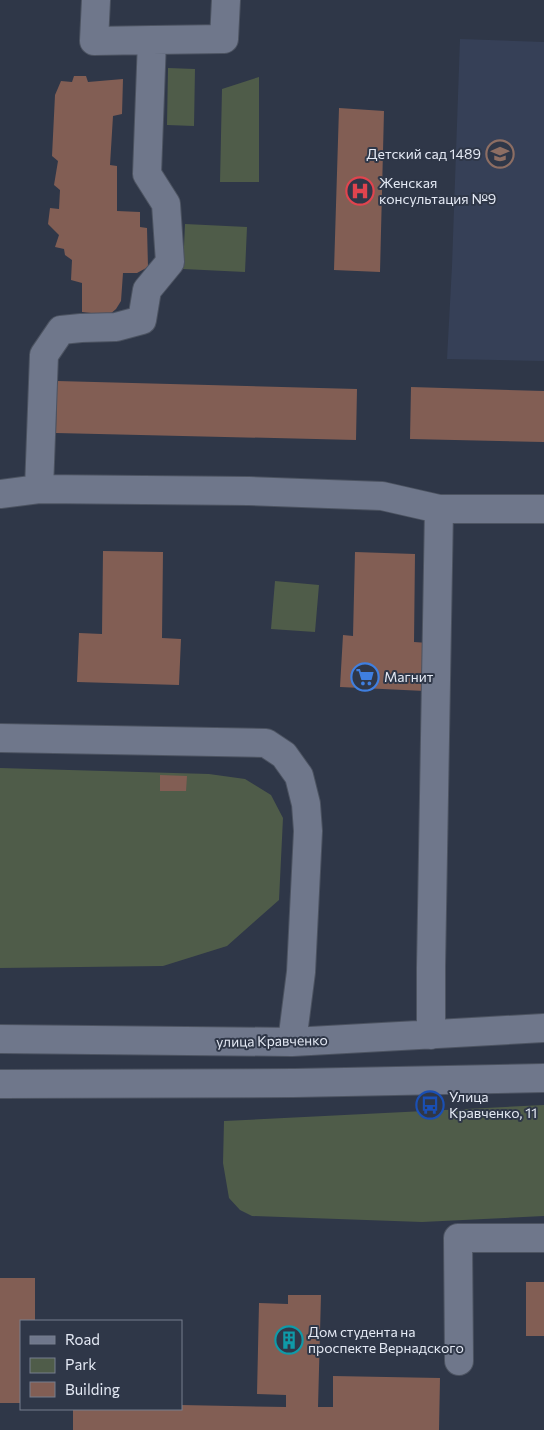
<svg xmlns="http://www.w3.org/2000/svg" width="544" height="1430" font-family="Commissioner,sans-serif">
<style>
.built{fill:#364057}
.green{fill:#4f5c49}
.building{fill:#825e54}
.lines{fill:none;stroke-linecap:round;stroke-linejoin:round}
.minor-casing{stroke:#4c5361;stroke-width:30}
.minor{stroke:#6f778b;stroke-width:28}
.labels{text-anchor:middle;stroke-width:4;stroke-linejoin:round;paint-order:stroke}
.poi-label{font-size:14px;fill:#e4e9f4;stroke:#2f3748;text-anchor:start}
.street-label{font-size:14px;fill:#e4e9f4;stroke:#2f3748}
</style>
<rect width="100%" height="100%" fill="#2f3748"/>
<path class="built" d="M 460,39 L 544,42 L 544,361 L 447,359 L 452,266 Z"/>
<path class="green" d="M 168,68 L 195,69 L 194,126 L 167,125 Z
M 259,77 L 259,182 L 220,182 L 222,89 Z
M 185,224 L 247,227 L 245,272 L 183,269 Z
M 275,581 L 319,585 L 315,632 L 271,629 Z
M 0,768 L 209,774 L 245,779 L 271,795 L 283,818 L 279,900 L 227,946 L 163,966 L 0,968 Z
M 544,1105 L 544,1216 L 422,1222 L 252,1216 L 240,1210 L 229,1198 L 223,1163 L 224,1121 Z"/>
<path class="building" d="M 74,76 L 86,76 L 88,82 L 123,79 L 122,114 L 113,116 L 110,165 L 117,166 L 117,211 L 140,212 L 140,227 L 147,228 L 148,267 L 137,273 L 123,273 L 121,301 L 116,309 L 109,315 L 82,312 L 82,283 L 71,280 L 72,260 L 65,255 L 64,249 L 55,247 L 59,235 L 48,224 L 50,208 L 59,209 L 60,190 L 54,185 L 58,161 L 52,156 L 55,95 L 61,81 L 72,82 Z
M 339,108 L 384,111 L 380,272 L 334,270 Z
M 57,381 L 357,389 L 356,440 L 56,433 Z
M 411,387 L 544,391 L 544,442 L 410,439 Z
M 103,551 L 163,552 L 162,638 L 181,639 L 179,685 L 77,682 L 79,633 L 102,634 Z
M 355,552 L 415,554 L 414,642 L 428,643 L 425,691 L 340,687 L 343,635 L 353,636 Z
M 160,775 L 187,776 L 186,791 L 160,791 Z
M 0,1278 L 35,1278 L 35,1321 L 21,1321 L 21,1403 L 0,1403 Z
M 526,1282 L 544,1282 L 544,1336 L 526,1336 Z
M 288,1295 L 321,1295 L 318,1407 L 333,1407 L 333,1376 L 440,1378 L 439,1430 L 73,1430 L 73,1409 L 181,1409 L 181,1405 L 286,1407 L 286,1395 L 257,1394 L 259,1303 L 288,1304 Z"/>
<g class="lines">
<g class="minor-casing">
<path id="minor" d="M 152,40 L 224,39 L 226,0
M 39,489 L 44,355 L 61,330 L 81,328 L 116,327 L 142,320 L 147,290 L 170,262 L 166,204 L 147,174 L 152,40 L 94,41 L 96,0
M 0,494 L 39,489 L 249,491 L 382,496 L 439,509 L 544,509
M 0,738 L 266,743 L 284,755 L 299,776 L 306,804 L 308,831 L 301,972 L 292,1042
M 431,1035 L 431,967 L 439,509
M 0,1039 L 292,1042 L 544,1028
M 0,1084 L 294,1083 L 544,1078
M 459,1361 L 458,1238 L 544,1238"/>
</g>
<use href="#minor" class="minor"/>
</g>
<defs>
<g id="school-ring" transform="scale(1.4375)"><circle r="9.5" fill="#2f3748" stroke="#8d6e63" stroke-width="1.5"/><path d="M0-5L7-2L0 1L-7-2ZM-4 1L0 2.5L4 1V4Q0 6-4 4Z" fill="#8d6e63"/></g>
<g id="hospital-ring" transform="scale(1.4375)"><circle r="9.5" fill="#2f3748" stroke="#e0444e" stroke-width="1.5"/><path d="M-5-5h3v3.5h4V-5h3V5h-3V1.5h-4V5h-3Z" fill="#e0444e"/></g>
<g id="supermarket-ring" transform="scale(1.4375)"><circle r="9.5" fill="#2f3748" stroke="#3f7fe0" stroke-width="1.5"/><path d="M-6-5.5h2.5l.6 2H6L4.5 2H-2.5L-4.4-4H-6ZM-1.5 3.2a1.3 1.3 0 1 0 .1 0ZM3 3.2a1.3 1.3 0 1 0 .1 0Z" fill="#3f7fe0"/></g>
<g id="bus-ring" transform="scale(1.4375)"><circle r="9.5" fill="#2f3748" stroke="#1a4fb4" stroke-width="1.5"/><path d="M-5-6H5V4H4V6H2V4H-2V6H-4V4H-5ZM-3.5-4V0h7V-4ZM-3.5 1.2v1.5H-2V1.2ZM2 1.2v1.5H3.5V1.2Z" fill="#1a4fb4"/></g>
<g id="building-ring" transform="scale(1.4375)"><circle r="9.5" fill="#2f3748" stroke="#0f9aa8" stroke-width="1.5"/><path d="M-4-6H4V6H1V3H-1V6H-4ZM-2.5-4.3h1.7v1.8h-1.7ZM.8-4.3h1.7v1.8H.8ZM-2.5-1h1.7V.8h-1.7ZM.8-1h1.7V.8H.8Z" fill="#0f9aa8"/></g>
</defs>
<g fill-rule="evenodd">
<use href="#school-ring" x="500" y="154"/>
<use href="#hospital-ring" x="360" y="191"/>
<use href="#supermarket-ring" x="365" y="677"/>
<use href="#bus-ring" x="430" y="1105"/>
<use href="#building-ring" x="289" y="1340"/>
</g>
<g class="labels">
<g class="poi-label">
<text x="481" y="159" text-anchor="end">Детский сад 1489</text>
<text x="379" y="188">Женская<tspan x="379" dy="16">консультация №9</tspan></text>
<text x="384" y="682">Магнит</text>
<text x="449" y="1102">Улица<tspan x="449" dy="16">Кравченко, 11</tspan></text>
<text x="308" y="1337">Дом студента на<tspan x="308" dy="16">проспекте Вернадского</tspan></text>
</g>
<g class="street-label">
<text transform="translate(272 1041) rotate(-1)" y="5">улица Кравченко</text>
</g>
</g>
<rect x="20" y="1320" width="162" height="90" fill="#2f3748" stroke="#777e8d"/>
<rect x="30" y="1336" width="25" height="8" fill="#6f778b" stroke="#777e8d"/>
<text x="65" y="1345" font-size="15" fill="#e4e9f4">Road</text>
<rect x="30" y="1358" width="25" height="15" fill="#4f5c49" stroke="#777e8d"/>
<text x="65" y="1370" font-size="15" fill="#e4e9f4">Park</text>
<rect x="30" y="1382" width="25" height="15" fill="#825e54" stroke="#777e8d"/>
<text x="65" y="1395" font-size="15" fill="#e4e9f4">Building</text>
</svg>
